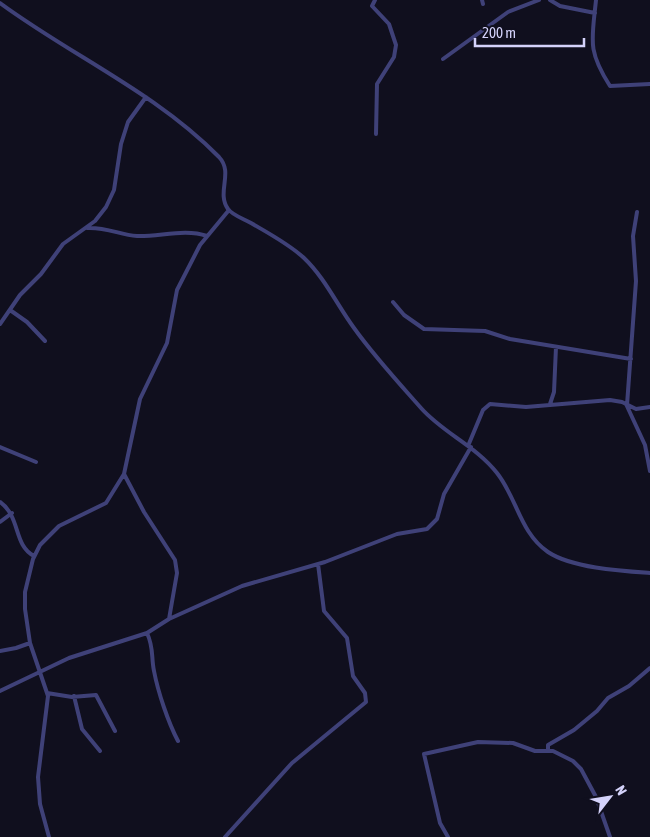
<svg xmlns="http://www.w3.org/2000/svg" width="650" height="837" font-family="'Asap Condensed',sans-serif">
<style>
.lines{fill:none;stroke-linecap:round;stroke-linejoin:round}
.street{stroke:#3f4178;stroke-width:4}
</style>
<rect width="100%" height="100%" fill="#100f1e"/>
<g class="lines">
<path class="street" d="M 375,0 L 372,6 L 389,24 L 396,45 L 394,57 L 377,84 L 376,134
M 482,0 L 483,4
M 550,0 L 560,6 L 595,13
M 596,0 C 592,40 587,50 610,86 L 650,84
M 0,3 C 72,56 155,92 219,157 C 234,173 216,192 228,209 C 232,215 244,219 251,223 C 268,233 289,244 304,258 C 325,278 337,305 354,328 C 374,356 398,382 421,408 C 443,433 476,446 497,473 C 517,498 520,533 548,552 C 572,568 621,571 650,573
M 443,59 L 508,12 L 539,0
M 87,228 C 107,227 120,235 137,236 C 159,237 185,228 207,236
M 393,302 L 404,315 L 424,329 L 485,331 L 510,339 L 631,359
M 10,310 L 27,322 L 45,341
M 0,324 L 20,295 L 41,274 L 63,244 L 95,221 L 106,207 L 114,190 L 121,144 L 128,122 L 146,97
M 550,404 L 554,392 L 556,347
M 626,404 L 645,445 L 650,471
M 627,405 L 636,281 L 633,236 L 637,212
M 468,446 L 483,410 L 490,404 L 526,407 L 610,400 L 622,402 L 636,409 L 650,407
M 0,447 L 36,462
M 124,474 L 144,512 L 175,560 L 177,573 L 169,619
M 0,502 C 21,517 13,545 34,556
M 0,522 L 12,513
M 147,633 C 154,648 151,657 154,671 C 158,692 168,722 178,741
M 0,651 L 16,648 L 30,643
M 0,691 L 69,658 L 147,633 L 169,619 L 242,586 L 325,562 L 397,534 L 427,529 L 437,519 L 444,494 L 471,447
M 47,693 L 72,697 L 96,695 L 115,731
M 74,696 L 82,729 L 100,751
M 548,750 L 548,745 L 574,730 L 597,711 L 608,698 L 629,686 L 650,668
M 49,837 L 40,804 L 38,777 L 48,696 L 30,643 L 25,609 L 25,592 L 33,559 L 40,545 L 59,526 L 106,503 L 124,474 L 140,399 L 167,343 L 177,290 L 200,245 L 229,210
M 225,837 L 292,763 L 366,702 L 365,693 L 353,676 L 347,638 L 324,611 L 318,564
M 448,837 L 440,823 L 424,754 L 478,742 L 513,743 L 535,751 L 553,751 L 573,761 L 581,769 L 596,797 L 610,837"/>
</g>
<g transform="translate(610 797) rotate(59)" stroke="#100f1e" stroke-width="4" paint-order="stroke">
<path d="M0-4L9 19L0 12L-9 19Z" fill="#d4d2fa"/>
<text y="-8" font-size="14" font-weight="bold" text-anchor="middle" fill="#d4d2fa">N</text>
</g>
<path d="M475 38v8h109v-8" fill="none" stroke="#d4d2fa" stroke-width="2.5"/>
<text x="482" y="38" font-size="15" fill="#d4d2fa" stroke="#100f1e" stroke-width="4" paint-order="stroke">200 m</text>
</svg>
